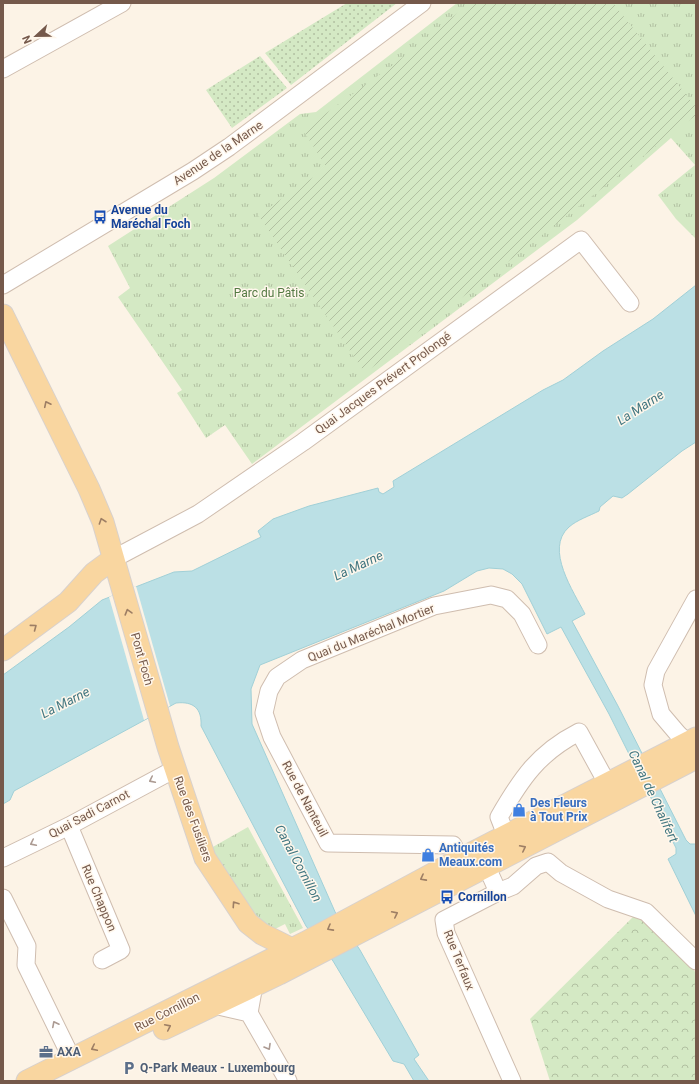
<svg xmlns="http://www.w3.org/2000/svg" width="699" height="1084" font-family="Roboto,sans-serif">
<style>
.grass{fill:url(#grass-dots)}
.forest{fill:url(#forest-crowns)}
.park{fill:url(#park-tufts)}
.garden{fill:url(#garden-furrows)}
.water{fill:#bbe0e5;stroke:#a1d0d7}
.pier{fill:#fcf3e6}
.lines{fill:none;stroke-linecap:round;stroke-linejoin:round}
.minor-casing{stroke:#cfbdaf;stroke-width:19}
.major-casing{stroke:#d8d1cd;stroke-width:23}
.minor{stroke:#fff;stroke-width:17}
.major{stroke:#f9d6a0;stroke-width:21}
.oneway{stroke:#9d7e64}
.oneway2{stroke:#ac9b93}
.labels{text-anchor:middle;stroke-width:3;stroke-linejoin:round;paint-order:stroke}
.street-label{font-size:12px;fill:#75594b;stroke:#fff7ec}
.transit-label{font-size:12px;font-weight:bold;fill:#164399;stroke:#fff7ec;text-anchor:start}
.park-label{font-size:12px;fill:#547a43;stroke:#fff7ec}
.shop-label{font-size:12px;font-weight:bold;fill:#366cbe;stroke:#fff7ec;text-anchor:start}
.service-label{font-size:12px;font-weight:bold;fill:#4e5e75;stroke:#fff7ec;text-anchor:start}
.water-label{font-size:13px;font-style:italic;fill:#427781;stroke:#fff7ec}
</style>
<defs>
<pattern id="grass-dots" width="8" height="8" patternUnits="userSpaceOnUse"><rect width="8" height="8" fill="#d4e9c4"/><path d="M2 2h.1M6 6h.1" fill="none" stroke="#b1c0a1" stroke-width="1.8" stroke-linecap="round"/></pattern>
<pattern id="forest-crowns" width="20" height="18" patternUnits="userSpaceOnUse"><rect width="20" height="18" fill="#d4e9c4"/><path d="M2 6a3 3 0 1 1 6 0M12 15a3 3 0 1 1 6 0" fill="none" stroke="#b1c0a1"/></pattern>
<pattern id="park-tufts" width="24" height="20" patternUnits="userSpaceOnUse"><rect width="24" height="20" fill="#d4e9c4"/><path d="M3 7l-1-3M5 7V3M7 7l1-3M15 17l-1-3M17 17v-4M19 17l1-3" fill="none" stroke="#b1c0a1"/></pattern>
<pattern id="garden-furrows" width="10" height="10" patternUnits="userSpaceOnUse"><rect width="10" height="10" fill="#d4e9c4"/><path d="M-1 1l2-2M0 10L10 0M9 11l2-2" fill="none" stroke="#b1c0a1"/></pattern>
</defs>
<rect width="100%" height="100%" fill="#fcf3e6"/>
<path class="grass" d="M 347,3 L 397,3 L 291,85 L 265,53 Z
M 260,56 L 287,88 L 232,128 L 206,90 Z"/>
<path class="forest" d="M 636,914 L 683,957 L 696,973 L 696,1081 L 550,1081 L 530,1019 Z"/>
<path class="park" d="M 457,3 L 696,3 L 696,239 L 676,219 L 658,195 L 695,165 L 671,138 L 577,220 L 252,464 L 225,425 L 206,438 L 177,393 L 182,390 L 118,297 L 130,288 L 108,246 L 214,178 L 300,114 L 316,112 Z
M 248,827 L 303,928 L 290,934 L 285,924 L 275,929 L 258,919 L 211,848 Z"/>
<path class="garden" d="M 470,3 L 559,3 L 560,5 L 562,3 L 613,3 L 696,107 L 696,115 L 365,373 L 258,215 L 327,168 L 303,130 L 397,62 Z"/>
<path class="water" d="M 696,285 L 696,442 L 682,451 L 628,494 L 622,498 L 613,496 L 600,507 L 599,511 C 589,516 577,520 569,527 C 544,549 574,592 585,614 L 572,621 L 618,706 L 686,840 L 690,844 L 696,844 L 696,916 L 668,859 L 676,854 L 676,848 L 609,714 L 561,627 L 547,634 L 522,584 L 512,574 L 503,569 L 489,568 L 477,571 L 444,591 L 260,665 L 251,689 L 252,724 L 336,914 L 360,950 L 419,1055 L 414,1059 L 429,1081 L 414,1081 L 404,1064 L 393,1061 L 333,961 L 306,926 L 201,726 C 202,709 194,701 176,703 L 14,791 L 10,800 L 3,804 L 3,675 L 69,627 L 102,600 L 174,572 L 192,571 L 261,537 L 258,531 L 273,519 L 309,506 L 378,488 L 379,492 L 383,494 L 394,487 L 393,481 L 543,390 L 563,380 L 603,351 L 653,319 Z"/>
<path class="pier" d="M 136,586 L 170,706 L 144,720 L 109,597 Z"/>
<g class="lines">
<g class="minor-casing">
<path id="minor" d="M 3,69 L 122,3
M 3,285 L 193,171 L 229,147 L 422,3
M 113,559 L 198,514 L 303,442 L 581,240 L 630,303
M 696,751 L 678,734 L 661,714 L 653,685 L 656,671 L 696,599
M 69,826 L 121,950 L 102,960
M 506,835 L 499,817 C 521,779 538,753 579,732 L 607,783
M 482,856 L 498,892 L 444,920 L 446,933 L 512,1081
M 3,858 L 69,826 L 175,769
M 466,870 L 453,845 L 328,843 L 272,737 L 264,713 L 269,691 L 277,677 L 302,660 L 434,606 L 491,595 L 507,599 L 522,614 L 538,645
M 498,892 L 513,886 L 536,866 L 548,862 L 561,873 L 608,899 L 646,912 L 696,961
M 3,898 L 27,946 L 26,965 L 72,1059
M 214,1005 L 249,1013
M 249,1013 L 254,985 L 260,978
M 249,1013 L 288,1081"/>
</g>
<g class="major-casing">
<path id="major" d="M 3,315 L 89,489 L 103,522 L 168,747 L 205,858 L 248,923 L 262,934 L 292,949
M 3,650 L 68,602 L 94,573 L 113,559
M 164,1029 L 279,974 L 696,758
M 27,1081 L 306,942 L 460,859 L 696,738"/>
</g>
<use href="#minor" class="minor"/>
<use href="#major" class="major"/>
</g>
<defs><path id="oneway-chevron" d="M-2-3.5L2.5 0L-2 3.5" fill="none" stroke-width="1.6" stroke-linecap="round" stroke-linejoin="round"/></defs>
<g class="oneway">
<use href="#oneway-chevron" transform="translate(47 404) rotate(-116)"/>
<use href="#oneway-chevron" transform="translate(102 521) rotate(-109)"/>
<use href="#oneway-chevron" transform="translate(128 612) rotate(-106)"/>
<use href="#oneway-chevron" transform="translate(34 627) rotate(-37)"/>
<use href="#oneway-chevron" transform="translate(523 848) rotate(-27)"/>
<use href="#oneway-chevron" transform="translate(423 878) rotate(152)"/>
<use href="#oneway-chevron" transform="translate(235 904) rotate(-124)"/>
<use href="#oneway-chevron" transform="translate(395 914) rotate(-27)"/>
<use href="#oneway-chevron" transform="translate(330 928) rotate(151)"/>
<use href="#oneway-chevron" transform="translate(168 1027) rotate(-26)"/>
<use href="#oneway-chevron" transform="translate(94 1048) rotate(154)"/>
</g>
<g class="oneway2">
<use href="#oneway-chevron" transform="translate(152 780) rotate(154)"/>
<use href="#oneway-chevron" transform="translate(33 843) rotate(154)"/>
<use href="#oneway-chevron" transform="translate(55 1024) rotate(-117)"/>
<use href="#oneway-chevron" transform="translate(268 1047) rotate(60)"/>
</g>
<defs>
<g id="bus-bare" transform="scale(1.08)"><path d="M-5-6H5V4H4V6H2V4H-2V6H-4V4H-5ZM-3.5-4V0h7V-4ZM-3.5 1.2v1.5H-2V1.2ZM2 1.2v1.5H3.5V1.2Z" fill="#1a4fb4" stroke="#fff7ec" stroke-width="2.5" paint-order="stroke"/></g>
<g id="shop-bare" transform="scale(1.08)"><path d="M-5-2.5h2.3a2.7 3.5 0 0 1 5.4 0H5L5.5 6h-11ZM-1.5-2.5h3a1.5 2.3 0 0 0-3 0Z" fill="#3f7fe0" stroke="#fff7ec" stroke-width="2.5" paint-order="stroke"/></g>
<g id="office-bare" transform="scale(1.08)"><path d="M-6-3h4V-5.5h4V-3h4V5H-6ZM-1-4.5V-3h2v-1.5ZM-6 0V1H6V0Z" fill="#5c6f8a" stroke="#fff7ec" stroke-width="2.5" paint-order="stroke"/></g>
<g id="parking-bare" transform="scale(1.08)"><path d="M-3.5-5.5H1a3.5 3.5 0 0 1 0 7H-1V5.5H-3.5ZM-1-3.4V-.6H.8a1.4 1.4 0 0 0 0-2.8Z" fill="#5c6f8a" stroke="#fff7ec" stroke-width="2.5" paint-order="stroke"/></g>
</defs>
<g fill-rule="evenodd">
<use href="#bus-bare" x="100" y="217"/>
<use href="#shop-bare" x="519" y="810"/>
<use href="#shop-bare" x="428" y="855"/>
<use href="#bus-bare" x="447" y="897"/>
<use href="#office-bare" x="46" y="1052"/>
<use href="#parking-bare" x="129" y="1068"/>
</g>
<g class="labels">
<g class="street-label">
<text transform="translate(218 153) rotate(-34)" y="4">Avenue de la Marne</text>
<text transform="translate(383 383) rotate(-36)" y="4">Quai Jacques Prévert Prolongé</text>
<text transform="translate(371 633) rotate(-22)" y="4">Quai du Maréchal Mortier</text>
<text transform="translate(142 659) rotate(74)" y="4">Pont Foch</text>
<text transform="translate(305 799) rotate(62)" y="4">Rue de Nanteuil</text>
<text transform="translate(89 814) rotate(-28)" y="4">Quai Sadi Carnot</text>
<text transform="translate(193 819) rotate(70)" y="4">Rue des Fusiliers</text>
<text transform="translate(99 898) rotate(67)" y="4">Rue Chappon</text>
<text transform="translate(459 960) rotate(68)" y="4">Rue Terfaux</text>
<text transform="translate(167 1012) rotate(-27)" y="4">Rue Cornillon</text>
</g>
<g class="transit-label">
<text x="111" y="214">Avenue du<tspan x="111" dy="14">Maréchal Foch</tspan></text>
<text x="458" y="901">Cornillon</text>
</g>
<g class="park-label">
<text x="269" y="297">Parc du Pâtis</text>
</g>
<g class="shop-label">
<text x="530" y="807">Des Fleurs<tspan x="530" dy="14">à Tout Prix</tspan></text>
<text x="439" y="852">Antiquités<tspan x="439" dy="14">Meaux.com</tspan></text>
</g>
<g class="service-label">
<text x="57" y="1056">AXA</text>
<text x="140" y="1072">Q-Park Meaux - Luxembourg</text>
</g>
<g class="water-label">
<text transform="translate(640 407) rotate(-33)" y="5">La Marne</text>
<text transform="translate(358 565) rotate(-25)" y="5">La Marne</text>
<text transform="translate(65 702) rotate(-27)" y="5">La Marne</text>
<text transform="translate(654 796) rotate(65)" y="5">Canal de Chalifert</text>
<text transform="translate(299 863) rotate(62)" y="5">Canal Cornillon</text>
</g>
</g>
<rect width="699" height="1084" fill="none" stroke="#75594b" stroke-width="8"/>
<g transform="translate(36 36) rotate(248)" stroke="#fff7ec" stroke-width="3" paint-order="stroke">
<path d="M0-3L7 15L0 10L-7 15Z" fill="#75594b"/>
<text y="-6" font-size="11" font-weight="bold" text-anchor="middle" fill="#75594b">N</text>
</g>
</svg>
